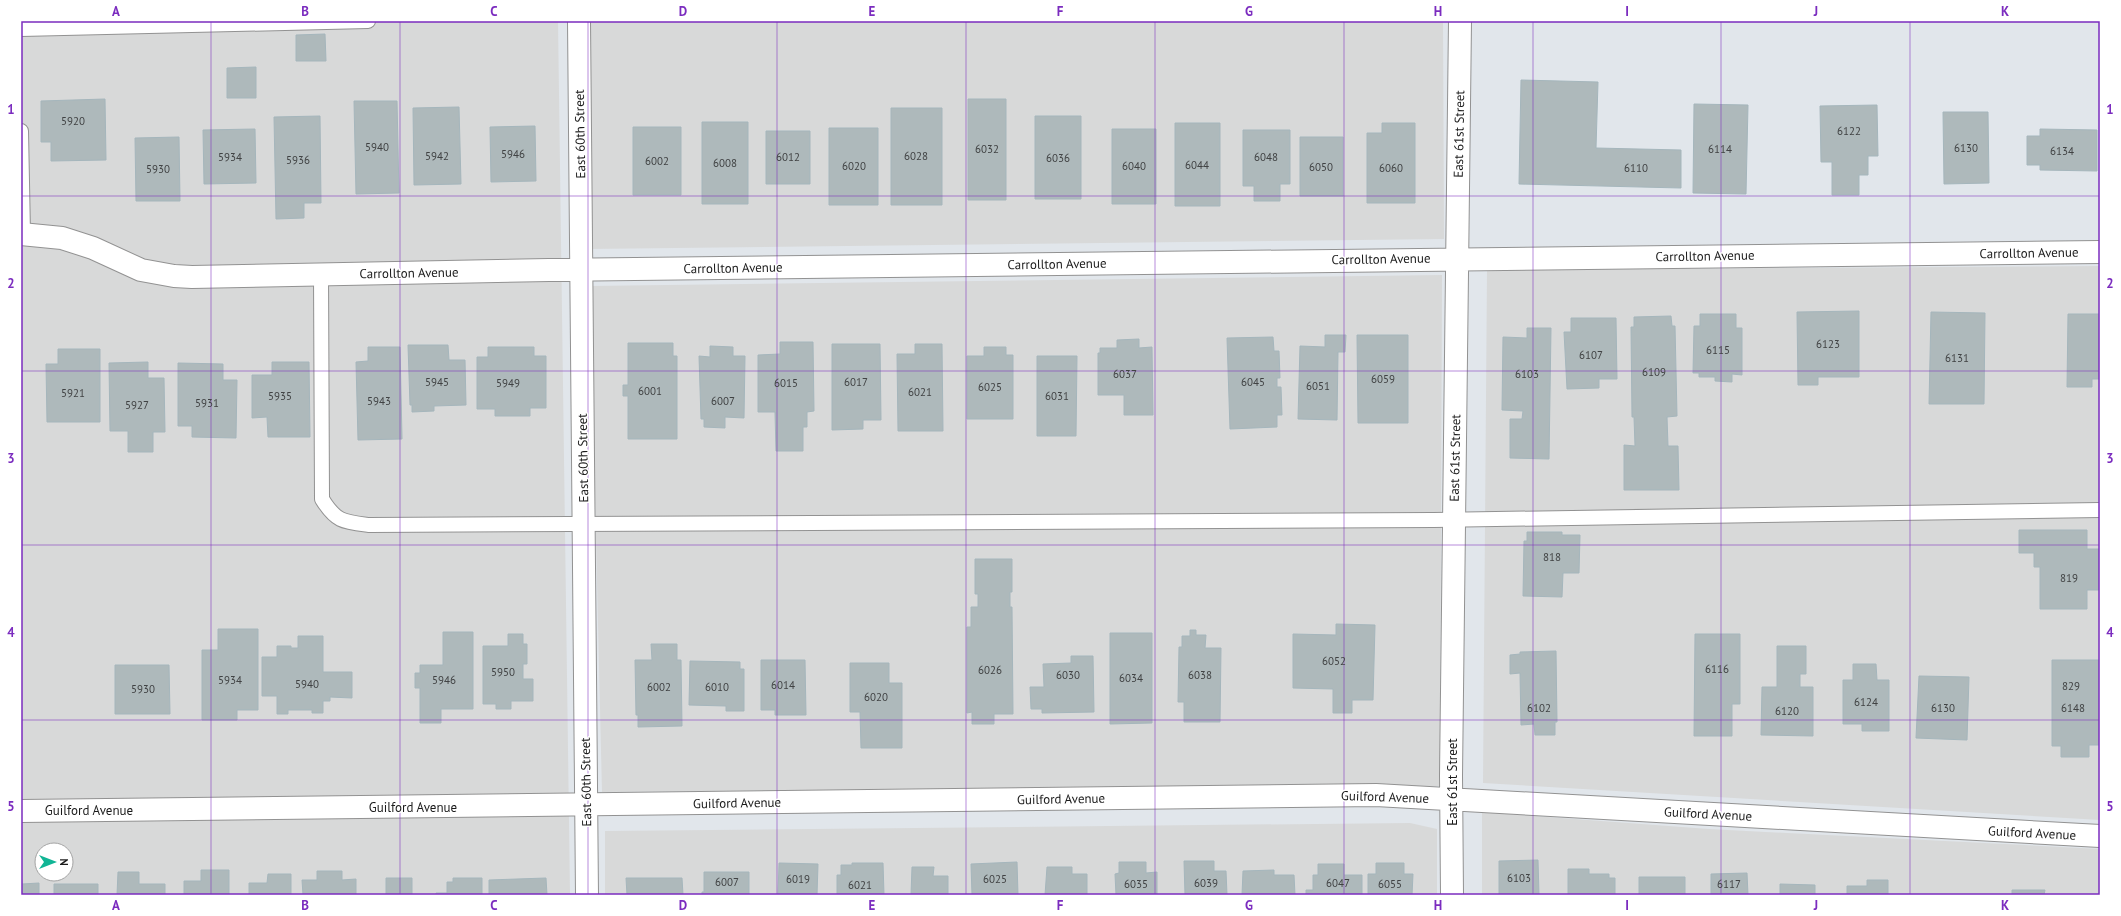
<svg xmlns="http://www.w3.org/2000/svg" width="2121" height="916" font-family="'PT Sans',sans-serif">
  <style>
    .residential { fill: #d8d9d9; fill-rule: evenodd }
    .building { fill: #aeb9bb; stroke: #a5b6bc }
    .lines { fill: none; stroke-linecap: round; stroke-linejoin: round }
    .lane-casing { stroke: #929292; stroke-width: 16 }
    .street-casing { stroke: #929292; stroke-width: 24 }
    .lane { stroke: #fff; stroke-width: 14 }
    .street { stroke: #fff; stroke-width: 22 }
    .grid { fill: none; stroke: #7b2cbf; stroke-width: 1; stroke-opacity: 0.55 }
    .labels { text-anchor: middle; dominant-baseline: central; stroke-width: 3; stroke-linejoin: round; paint-order: stroke }
    .number-label { font-size: 11px; fill: #404243 }
    .street-label { font-size: 13px; fill: #1b1b1b; stroke: #fff }
    .neatline { fill: none; stroke: #7b2cbf; stroke-width: 1.5 }
    .grid-label { font-size: 13px; text-anchor: middle; font-weight: bold; fill: #7b2cbf }
  </style>
  <rect width="100%" height="100%" fill="#e1e6eb"/>
  <path class="residential" d="M 21,21 L 558,21 L 570,895 L 21,895 ZM 42,850 L 66,850 L 66,874 L 42,874 Z
    M 587,21 L 1443,21 L 1444,239 L 587,249 Z
    M 2100,266 L 2100,820 L 1483,783 L 1487,270 Z
    M 1442,275 L 1440,786 L 602,792 L 590,286 Z
    M 1482,812 L 1709,829 L 2100,849 L 2100,895 L 1482,895 Z
    M 1410,823 L 1437,829 L 1437,895 L 605,895 L 605,831 Z"/>
  <path class="building" d="M 325,34 L 326,61 L 296,61 L 296,35 Z
    M 256,67 L 256,98 L 227,98 L 227,68 Z
    M 1521,80 L 1598,82 L 1596,148 L 1681,150 L 1681,188 L 1519,184 Z
    M 105,99 L 106,160 L 51,161 L 51,142 L 41,142 L 41,101 Z
    M 968,99 L 1006,99 L 1006,200 L 968,200 Z
    M 354,101 L 397,101 L 399,193 L 356,194 Z
    M 1694,104 L 1748,105 L 1746,194 L 1693,193 Z
    M 1877,105 L 1878,156 L 1868,156 L 1868,175 L 1859,175 L 1859,195 L 1832,195 L 1832,162 L 1821,162 L 1820,106 Z
    M 459,107 L 461,184 L 414,185 L 413,108 Z
    M 891,108 L 942,108 L 942,205 L 891,205 Z
    M 1943,112 L 1988,112 L 1989,183 L 1944,184 Z
    M 320,116 L 321,203 L 304,203 L 304,218 L 276,219 L 274,117 Z
    M 1035,116 L 1081,116 L 1081,199 L 1035,199 Z
    M 702,122 L 748,122 L 748,204 L 702,204 Z
    M 1175,123 L 1220,123 L 1220,206 L 1175,206 Z
    M 1382,123 L 1415,123 L 1415,203 L 1367,203 L 1367,133 L 1382,133 Z
    M 535,126 L 536,181 L 491,182 L 490,127 Z
    M 633,127 L 681,127 L 681,195 L 633,195 Z
    M 829,128 L 878,128 L 878,205 L 829,205 Z
    M 255,129 L 256,183 L 204,184 L 203,130 Z
    M 1112,129 L 1156,129 L 1156,204 L 1112,204 Z
    M 2040,129 L 2097,130 L 2097,171 L 2040,170 L 2040,165 L 2027,165 L 2027,136 L 2040,136 Z
    M 1243,130 L 1290,130 L 1290,184 L 1280,184 L 1280,201 L 1254,201 L 1254,186 L 1243,186 Z
    M 766,131 L 810,131 L 810,184 L 766,184 Z
    M 179,137 L 180,201 L 136,201 L 135,138 Z
    M 1300,137 L 1343,137 L 1343,196 L 1300,196 Z
    M 1859,311 L 1859,377 L 1818,377 L 1818,385 L 1798,385 L 1797,312 Z
    M 1931,312 L 1985,313 L 1984,404 L 1929,404 Z
    M 1700,314 L 1736,314 L 1736,328 L 1742,328 L 1742,375 L 1732,374 L 1732,382 L 1715,381 L 1715,377 L 1699,377 L 1699,373 L 1693,373 L 1694,326 L 1700,326 Z
    M 2068,314 L 2100,314 L 2100,379 L 2092,379 L 2092,387 L 2067,387 Z
    M 1671,316 L 1672,326 L 1675,326 L 1677,416 L 1667,417 L 1668,446 L 1678,446 L 1679,490 L 1624,490 L 1624,445 L 1635,446 L 1634,417 L 1632,417 L 1631,327 L 1634,327 L 1634,317 Z
    M 1571,318 L 1616,318 L 1617,379 L 1599,379 L 1599,388 L 1567,389 L 1564,332 L 1571,332 Z
    M 1527,328 L 1551,328 L 1549,459 L 1510,458 L 1510,419 L 1522,419 L 1523,411 L 1502,410 L 1503,337 L 1527,338 Z
    M 1325,335 L 1346,335 L 1345,352 L 1338,352 L 1337,420 L 1298,419 L 1300,346 L 1325,347 Z
    M 1357,335 L 1408,335 L 1408,423 L 1358,423 Z
    M 1273,337 L 1274,351 L 1279,351 L 1280,378 L 1277,378 L 1277,387 L 1281,387 L 1282,415 L 1277,415 L 1277,427 L 1230,429 L 1227,338 Z
    M 1139,339 L 1139,348 L 1152,347 L 1153,415 L 1124,415 L 1124,395 L 1098,395 L 1098,353 L 1100,353 L 1100,348 L 1117,348 L 1117,340 Z
    M 780,342 L 813,342 L 814,411 L 807,412 L 807,427 L 803,427 L 803,451 L 776,451 L 775,412 L 758,412 L 758,355 L 780,354 Z
    M 628,343 L 673,343 L 673,356 L 677,356 L 677,439 L 628,439 L 628,396 L 623,396 L 623,385 L 628,385 Z
    M 832,344 L 880,344 L 881,420 L 863,420 L 863,429 L 832,430 Z
    M 915,344 L 942,344 L 943,431 L 898,431 L 897,354 L 915,354 Z
    M 408,345 L 448,345 L 449,360 L 465,360 L 466,405 L 434,406 L 434,411 L 412,412 L 412,405 L 410,405 Z
    M 710,346 L 733,347 L 733,356 L 745,356 L 744,418 L 725,417 L 725,428 L 704,427 L 704,419 L 701,419 L 699,356 L 710,357 Z
    M 368,347 L 400,347 L 402,439 L 358,440 L 356,362 L 368,361 Z
    M 488,347 L 534,347 L 534,356 L 546,356 L 546,408 L 530,408 L 530,416 L 495,416 L 495,409 L 477,409 L 477,357 L 488,357 Z
    M 984,347 L 1006,347 L 1006,355 L 1013,355 L 1013,419 L 967,419 L 967,356 L 984,356 Z
    M 58,349 L 100,349 L 100,422 L 47,422 L 46,364 L 58,364 Z
    M 1037,356 L 1077,356 L 1076,436 L 1037,436 Z
    M 148,362 L 148,378 L 164,378 L 165,432 L 153,432 L 153,452 L 128,452 L 128,431 L 110,431 L 109,363 Z
    M 272,362 L 309,362 L 310,437 L 268,437 L 267,417 L 252,418 L 252,375 L 272,375 Z
    M 178,363 L 223,364 L 223,380 L 237,380 L 236,438 L 192,437 L 192,426 L 178,426 Z
    M 2019,530 L 2087,530 L 2087,549 L 2099,549 L 2099,590 L 2087,590 L 2087,609 L 2040,609 L 2040,567 L 2034,567 L 2034,553 L 2019,553 Z
    M 1527,532 L 1562,532 L 1562,535 L 1580,535 L 1579,573 L 1563,573 L 1562,597 L 1523,596 L 1524,541 L 1527,541 Z
    M 975,559 L 1012,559 L 1012,592 L 1010,592 L 1010,607 L 1012,607 L 1013,714 L 994,714 L 994,724 L 972,724 L 972,712 L 967,713 L 967,627 L 971,627 L 971,607 L 978,607 L 978,594 L 975,594 Z
    M 1336,624 L 1375,625 L 1373,700 L 1352,700 L 1352,713 L 1333,713 L 1333,689 L 1293,688 L 1293,634 L 1336,635 Z
    M 218,629 L 258,629 L 258,710 L 237,710 L 237,720 L 202,720 L 202,650 L 218,650 Z
    M 1190,630 L 1196,630 L 1196,635 L 1206,635 L 1205,648 L 1221,648 L 1220,722 L 1184,722 L 1184,702 L 1178,702 L 1179,647 L 1182,647 L 1182,636 L 1190,636 Z
    M 443,632 L 473,632 L 473,709 L 441,709 L 441,723 L 420,723 L 420,688 L 415,688 L 415,673 L 420,673 L 420,665 L 443,665 Z
    M 1110,633 L 1152,633 L 1152,723 L 1110,724 Z
    M 508,634 L 523,634 L 523,644 L 527,644 L 527,664 L 523,664 L 523,679 L 533,679 L 533,701 L 511,701 L 511,709 L 496,709 L 496,704 L 483,704 L 483,646 L 508,646 Z
    M 1695,634 L 1740,634 L 1740,704 L 1732,704 L 1732,736 L 1694,736 Z
    M 298,636 L 323,636 L 323,672 L 352,672 L 352,698 L 330,697 L 330,701 L 323,701 L 323,713 L 312,713 L 312,710 L 288,710 L 288,714 L 277,714 L 277,696 L 262,696 L 262,657 L 277,657 L 277,646 L 291,646 L 291,648 L 298,648 Z
    M 651,644 L 677,644 L 677,660 L 681,660 L 682,726 L 638,727 L 638,715 L 636,715 L 635,660 L 652,660 Z
    M 1777,646 L 1806,646 L 1806,674 L 1800,674 L 1800,687 L 1813,687 L 1813,736 L 1761,735 L 1762,687 L 1777,687 Z
    M 1556,651 L 1557,722 L 1555,722 L 1555,735 L 1535,735 L 1534,724 L 1521,725 L 1520,673 L 1510,674 L 1510,655 L 1520,654 L 1520,652 Z
    M 1071,656 L 1093,656 L 1094,712 L 1042,713 L 1042,709 L 1031,709 L 1030,687 L 1044,687 L 1043,664 L 1071,663 Z
    M 761,660 L 805,660 L 806,715 L 775,715 L 775,710 L 761,710 Z
    M 2052,660 L 2099,660 L 2100,745 L 2089,745 L 2089,757 L 2061,757 L 2061,746 L 2052,746 Z
    M 690,661 L 740,662 L 740,669 L 744,669 L 744,711 L 726,711 L 726,706 L 689,705 Z
    M 850,663 L 889,663 L 889,683 L 902,683 L 902,748 L 861,748 L 860,712 L 850,712 Z
    M 1853,664 L 1876,664 L 1877,680 L 1889,680 L 1889,731 L 1862,731 L 1862,724 L 1843,724 L 1843,680 L 1853,680 Z
    M 115,665 L 169,665 L 170,714 L 115,714 Z
    M 1919,676 L 1969,677 L 1967,740 L 1916,738 Z
    M 1538,860 L 1539,895 L 1499,895 L 1499,861 Z
    M 1184,861 L 1214,861 L 1214,871 L 1226,871 L 1227,895 L 1185,895 Z
    M 1017,862 L 1018,895 L 972,895 L 971,864 Z
    M 1119,862 L 1146,862 L 1146,873 L 1157,872 L 1157,895 L 1116,895 L 1115,874 L 1119,873 Z
    M 779,863 L 818,864 L 817,895 L 778,895 Z
    M 852,863 L 883,863 L 884,895 L 837,895 L 837,875 L 841,875 L 841,865 L 852,865 Z
    M 1376,863 L 1404,863 L 1404,874 L 1413,874 L 1412,895 L 1368,895 L 1368,874 L 1376,874 Z
    M 1318,864 L 1344,864 L 1344,875 L 1362,875 L 1362,895 L 1306,895 L 1306,890 L 1313,890 L 1313,875 L 1318,875 Z
    M 912,867 L 934,867 L 933,876 L 948,876 L 948,895 L 911,895 Z
    M 1047,867 L 1072,867 L 1072,874 L 1087,874 L 1087,895 L 1045,895 Z
    M 1568,869 L 1589,869 L 1589,874 L 1609,874 L 1609,878 L 1615,878 L 1615,895 L 1568,895 Z
    M 201,870 L 229,870 L 229,895 L 184,895 L 184,881 L 201,881 Z
    M 1274,870 L 1274,875 L 1294,875 L 1295,895 L 1242,895 L 1243,871 Z
    M 317,871 L 342,871 L 342,880 L 356,879 L 356,895 L 303,895 L 302,880 L 317,880 Z
    M 118,872 L 139,872 L 139,884 L 165,884 L 165,895 L 117,895 Z
    M 704,872 L 749,872 L 749,895 L 702,895 L 702,892 L 704,892 Z
    M 21,873 L 22,884 L 39,883 L 39,895 L 21,895 Z
    M 1747,873 L 1748,895 L 1711,895 L 1711,874 Z
    M 268,874 L 291,874 L 291,895 L 249,895 L 249,883 L 267,883 Z
    M 1639,877 L 1685,877 L 1685,895 L 1639,895 Z
    M 386,878 L 412,878 L 412,895 L 386,895 Z
    M 453,878 L 482,878 L 482,895 L 436,895 L 436,893 L 447,893 L 447,882 L 453,882 Z
    M 546,878 L 547,895 L 489,895 L 489,880 Z
    M 626,878 L 682,878 L 683,895 L 627,895 Z
    M 1867,880 L 1888,880 L 1888,895 L 1847,895 L 1847,886 L 1867,886 Z
    M 54,884 L 98,884 L 98,895 L 54,895 Z
    M 1780,884 L 1815,885 L 1815,895 L 1780,895 Z
    M 2012,890 L 2045,890 L 2044,895 L 2012,895 Z"/>
  <g class="lines">
    <defs>
      <path id="lane" d="M 21,29 L 368,21
        M 21,131 L 23,234
        M 321,274 L 322,499 C 336,522 344,522 369,525 L 1434,520 L 2100,510"/>
      <path id="street" d="M 579,21 L 587,895
        M 21,234 L 62,238 L 93,248 L 141,270 L 174,276 L 192,277 L 549,270 L 2100,252
        M 21,811 L 1376,795 L 2100,836
        M 1452,895 L 1451,776 L 1460,21"/>
    </defs>
    <use href="#lane" class="lane-casing"/>
    <use href="#street" class="street-casing"/>
    <use href="#lane" class="lane"/>
    <use href="#street" class="street"/>
  </g>
  <path class="grid" d="M 211,21 L 211,895M 400,21 L 400,895M 588,21 L 588,895M 777,21 L 777,895M 966,21 L 966,895M 1155,21 L 1155,895M 1344,21 L 1344,895M 1533,21 L 1533,895M 1721,21 L 1721,895M 1910,21 L 1910,895M 21,196 L 2100,196M 21,371 L 2100,371M 21,545 L 2100,545M 21,720 L 2100,720"/>
  <g class="labels">
    <g class="number-label">
      <text x="73" y="121">5920</text>
      <text x="1849" y="131">6122</text>
      <text x="377" y="147">5940</text>
      <text x="1966" y="148">6130</text>
      <text x="987" y="149">6032</text>
      <text x="1720" y="149">6114</text>
      <text x="2062" y="151">6134</text>
      <text x="513" y="154">5946</text>
      <text x="437" y="156">5942</text>
      <text x="916" y="156">6028</text>
      <text x="230" y="157">5934</text>
      <text x="788" y="157">6012</text>
      <text x="1266" y="157">6048</text>
      <text x="1058" y="158">6036</text>
      <text x="298" y="160">5936</text>
      <text x="657" y="161">6002</text>
      <text x="725" y="163">6008</text>
      <text x="1197" y="165">6044</text>
      <text x="854" y="166">6020</text>
      <text x="1134" y="166">6040</text>
      <text x="1321" y="167">6050</text>
      <text x="1391" y="168">6060</text>
      <text x="1636" y="168">6110</text>
      <text x="158" y="169">5930</text>
      <text x="1828" y="344">6123</text>
      <text x="1718" y="350">6115</text>
      <text x="1591" y="355">6107</text>
      <text x="1957" y="358">6131</text>
      <text x="1654" y="372">6109</text>
      <text x="1125" y="374">6037</text>
      <text x="1527" y="374">6103</text>
      <text x="1383" y="379">6059</text>
      <text x="437" y="382">5945</text>
      <text x="856" y="382">6017</text>
      <text x="1253" y="382">6045</text>
      <text x="508" y="383">5949</text>
      <text x="786" y="383">6015</text>
      <text x="1318" y="386">6051</text>
      <text x="990" y="387">6025</text>
      <text x="650" y="391">6001</text>
      <text x="920" y="392">6021</text>
      <text x="73" y="393">5921</text>
      <text x="280" y="396">5935</text>
      <text x="1057" y="396">6031</text>
      <text x="379" y="401">5943</text>
      <text x="723" y="401">6007</text>
      <text x="207" y="403">5931</text>
      <text x="137" y="405">5927</text>
      <text x="1552" y="557">818</text>
      <text x="2069" y="578">819</text>
      <text x="1334" y="661">6052</text>
      <text x="1717" y="669">6116</text>
      <text x="990" y="670">6026</text>
      <text x="503" y="672">5950</text>
      <text x="1068" y="675">6030</text>
      <text x="1200" y="675">6038</text>
      <text x="1131" y="678">6034</text>
      <text x="230" y="680">5934</text>
      <text x="444" y="680">5946</text>
      <text x="307" y="684">5940</text>
      <text x="783" y="685">6014</text>
      <text x="2071" y="686">829</text>
      <text x="659" y="687">6002</text>
      <text x="717" y="687">6010</text>
      <text x="143" y="689">5930</text>
      <text x="876" y="697">6020</text>
      <text x="1866" y="702">6124</text>
      <text x="1539" y="708">6102</text>
      <text x="1943" y="708">6130</text>
      <text x="2073" y="708">6148</text>
      <text x="1787" y="711">6120</text>
      <text x="1519" y="878">6103</text>
      <text x="798" y="879">6019</text>
      <text x="995" y="879">6025</text>
      <text x="727" y="882">6007</text>
      <text x="1206" y="883">6039</text>
      <text x="1338" y="883">6047</text>
      <text x="1136" y="884">6035</text>
      <text x="1390" y="884">6055</text>
      <text x="1729" y="884">6117</text>
      <text x="860" y="885">6021</text>
    </g>
    <g class="street-label">
      <text transform="translate(580 134) rotate(-91)">East 60th Street</text>
      <text transform="translate(1459 134) rotate(-89)">East 61st Street</text>
      <text transform="translate(2029 253) rotate(-1)">Carrollton Avenue</text>
      <text transform="translate(1705 256) rotate(-1)">Carrollton Avenue</text>
      <text transform="translate(1381 259) rotate(-1)">Carrollton Avenue</text>
      <text transform="translate(1057 264) rotate(-1)">Carrollton Avenue</text>
      <text transform="translate(733 268) rotate(-1)">Carrollton Avenue</text>
      <text transform="translate(409 273) rotate(-1)">Carrollton Avenue</text>
      <text transform="translate(583 458) rotate(-91)">East 60th Street</text>
      <text transform="translate(1455 458) rotate(-89)">East 61st Street</text>
      <text transform="translate(586 782) rotate(-91)">East 60th Street</text>
      <text transform="translate(1452 782) rotate(-90)">East 61st Street</text>
      <text transform="translate(1385 797) rotate(2)">Guilford Avenue</text>
      <text transform="translate(1061 799) rotate(-1)">Guilford Avenue</text>
      <text transform="translate(737 803) rotate(-1)">Guilford Avenue</text>
      <text x="413" y="807">Guilford Avenue</text>
      <text x="89" y="810">Guilford Avenue</text>
      <text transform="translate(1708 814) rotate(3)">Guilford Avenue</text>
      <text transform="translate(2032 833) rotate(3)">Guilford Avenue</text>
    </g>
  </g>
  <rect width="2121" height="916" fill="none" stroke="#ffffff" stroke-width="44"/>
  <g transform="translate(54 862) rotate(90)"><circle r="19" fill="#ffffff" stroke="#a4a4a4"/>
  <path d="M0-3L7 15L0 10L-7 15Z" fill="#11b595"/>
  <text y="-6" font-size="11" font-weight="bold" text-anchor="middle" fill="#1b1b1b">N</text>
  </g>
  <rect x="22" y="22" width="2077" height="872" class="neatline"/>
  <g class="grid-label">
    <text x="116" y="16">A</text>
    <text x="305" y="16">B</text>
    <text x="494" y="16">C</text>
    <text x="683" y="16">D</text>
    <text x="872" y="16">E</text>
    <text x="1060" y="16">F</text>
    <text x="1249" y="16">G</text>
    <text x="1438" y="16">H</text>
    <text x="1627" y="16">I</text>
    <text x="1816" y="16">J</text>
    <text x="2005" y="16">K</text>
    <text x="11" y="114">1</text>
    <text x="2110" y="114">1</text>
    <text x="11" y="288">2</text>
    <text x="2110" y="288">2</text>
    <text x="11" y="463">3</text>
    <text x="2110" y="463">3</text>
    <text x="11" y="637">4</text>
    <text x="2110" y="637">4</text>
    <text x="11" y="811">5</text>
    <text x="2110" y="811">5</text>
    <text x="116" y="910">A</text>
    <text x="305" y="910">B</text>
    <text x="494" y="910">C</text>
    <text x="683" y="910">D</text>
    <text x="872" y="910">E</text>
    <text x="1060" y="910">F</text>
    <text x="1249" y="910">G</text>
    <text x="1438" y="910">H</text>
    <text x="1627" y="910">I</text>
    <text x="1816" y="910">J</text>
    <text x="2005" y="910">K</text>
  </g>
</svg>
